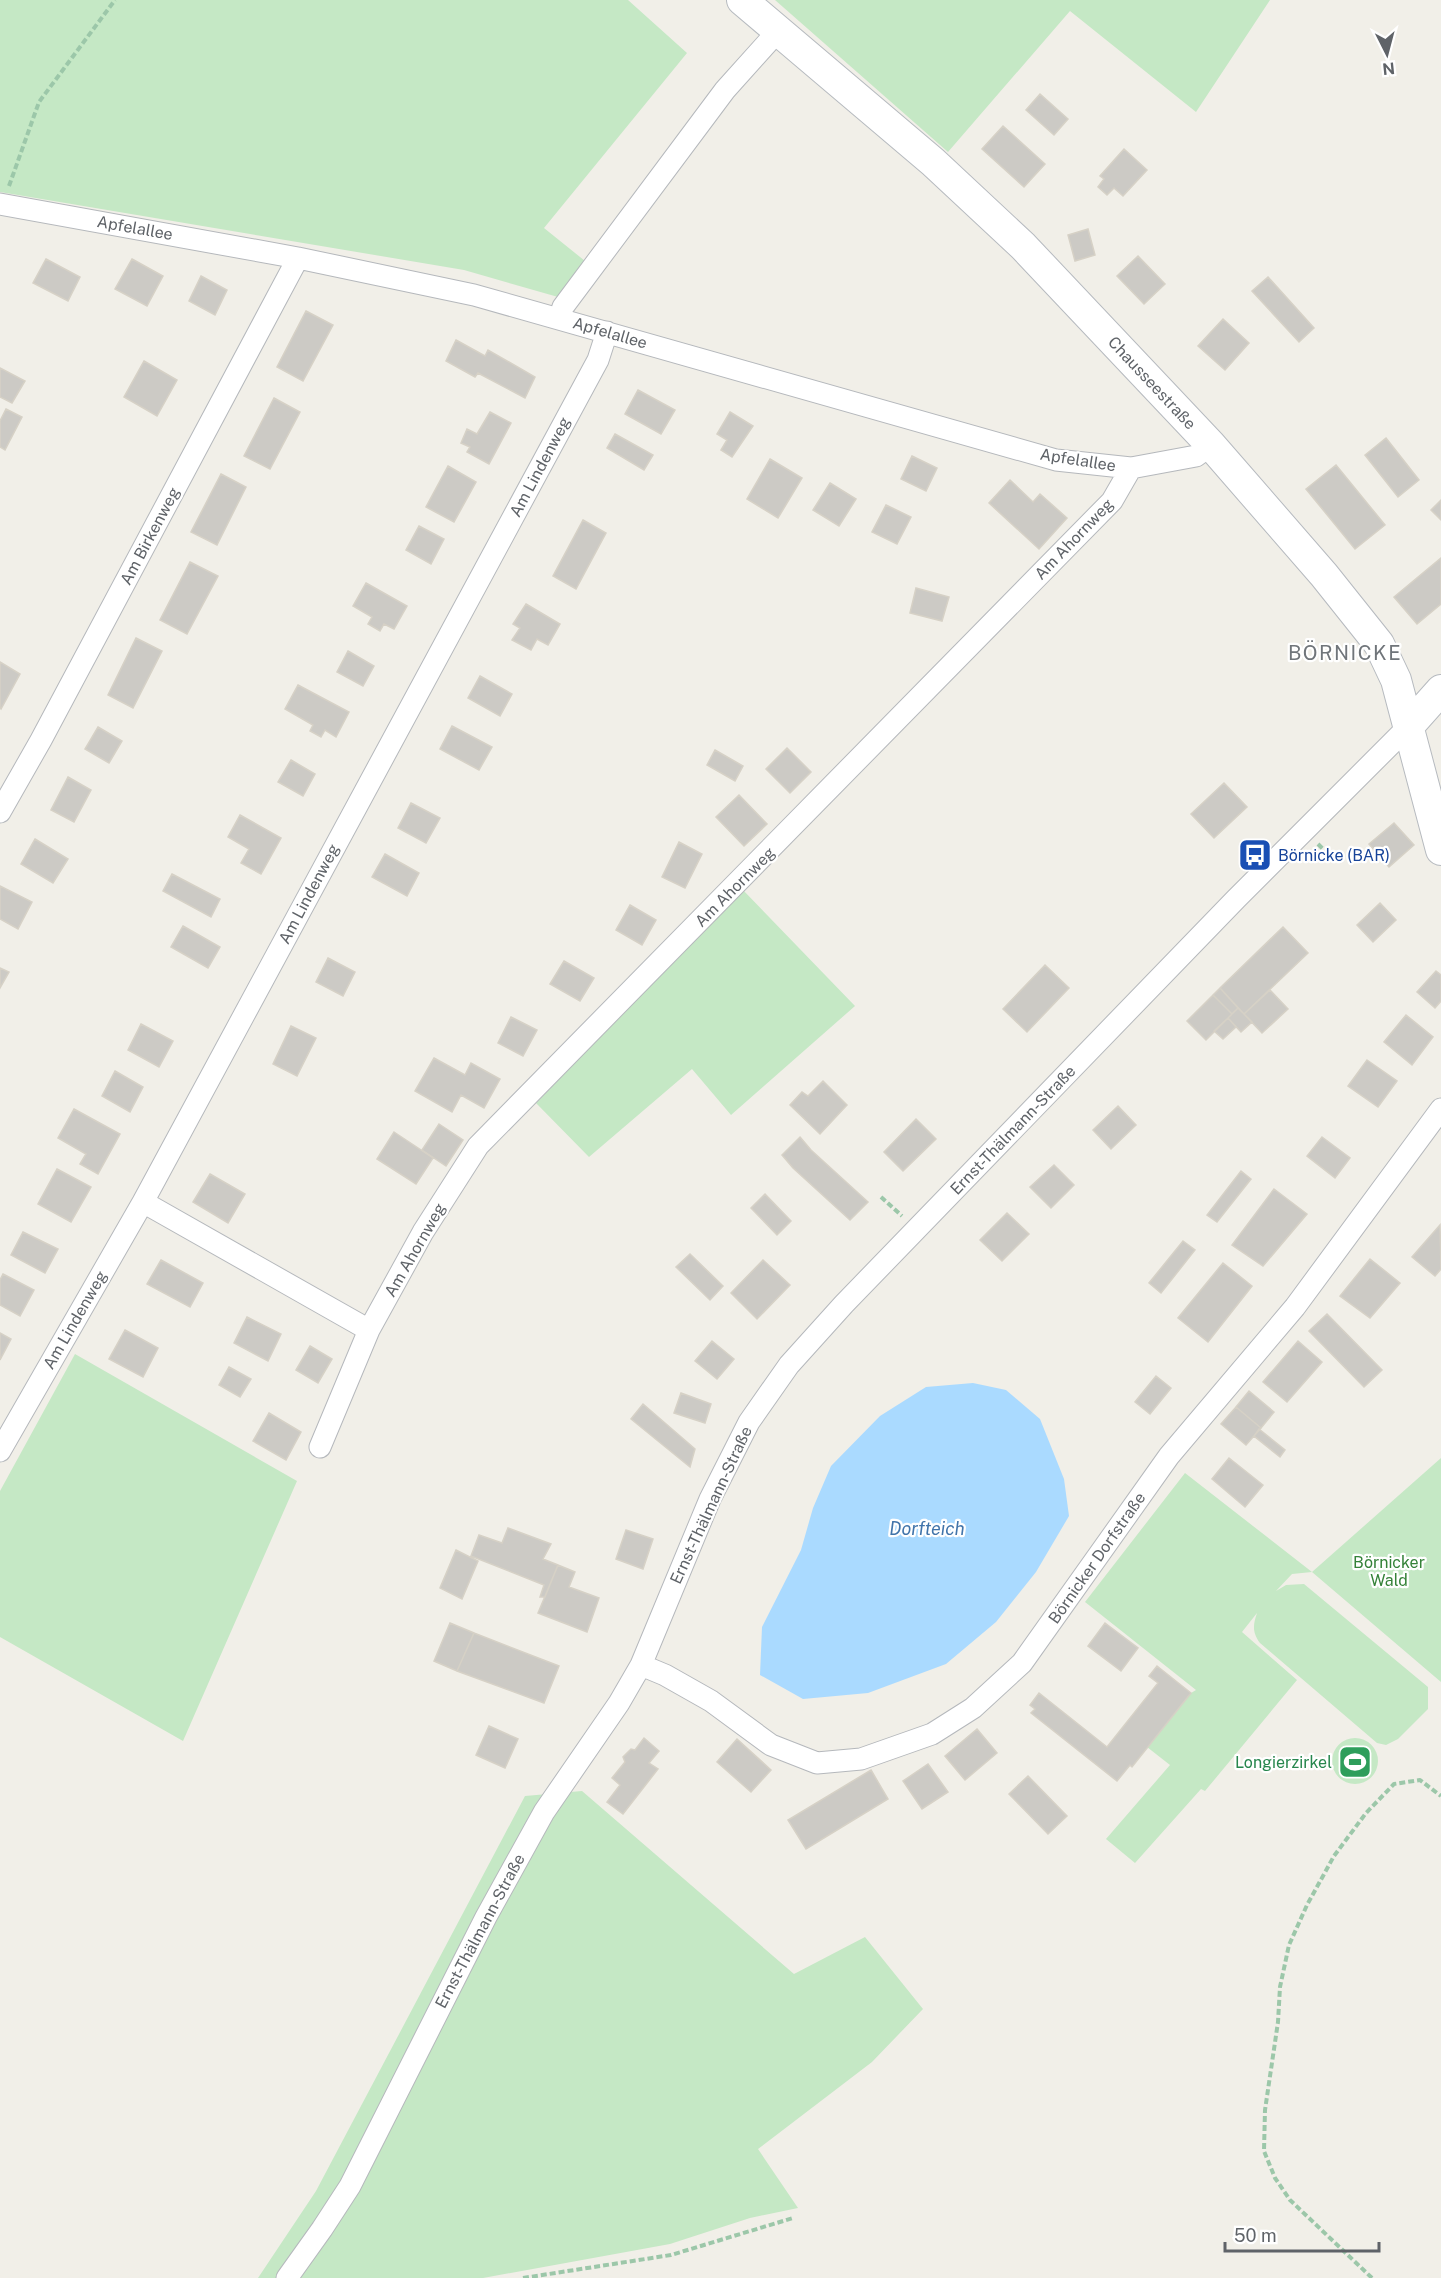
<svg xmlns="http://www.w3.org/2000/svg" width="1441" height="2278" font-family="'Public Sans',sans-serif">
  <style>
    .green { fill: #c5e8c5 }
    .water { fill: #aadaff }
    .building { fill: #cccac5; stroke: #d6d1c6; stroke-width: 1.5 }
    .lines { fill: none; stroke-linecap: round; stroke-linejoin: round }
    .street-casing { stroke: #b5b8bc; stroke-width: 23 }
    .secondary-casing { stroke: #b6babf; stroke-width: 32 }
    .path { stroke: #9cc7a9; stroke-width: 4; stroke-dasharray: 6 3; stroke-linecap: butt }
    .street { stroke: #fff; stroke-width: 21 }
    .secondary { stroke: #fff; stroke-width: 30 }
    .labels { text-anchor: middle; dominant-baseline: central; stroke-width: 4.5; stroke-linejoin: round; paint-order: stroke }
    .street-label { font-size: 16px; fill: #5f6368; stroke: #fff }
    .transit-label { font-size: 16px; fill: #164399; stroke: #fff; text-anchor: start }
    .park-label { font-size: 16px; fill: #348238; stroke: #fff }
    .leisure-label { font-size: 16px; fill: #27864d; stroke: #fff; text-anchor: end }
    .water-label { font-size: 18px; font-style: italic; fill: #4174aa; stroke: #fff }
    .quarter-label { font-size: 20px; letter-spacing: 1.5px; fill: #70757a; stroke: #fff }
  </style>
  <rect width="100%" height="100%" fill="#f1efe8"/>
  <path class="green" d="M 0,0 L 628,0 L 687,53 L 544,228 L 585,261 L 558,297 L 464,270 L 0,192 Z
    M 775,0 L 1270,0 L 1196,112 L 1070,11 L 948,152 Z
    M 742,889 L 855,1006 L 731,1115 L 692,1069 L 589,1157 L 536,1103 Z
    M 75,1354 L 297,1481 L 183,1741 L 0,1637 L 0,1491 Z
    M 1441,1458 L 1441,1682 L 1312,1572 L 1292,1574 L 1276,1591 L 1286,1585 L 1304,1584 L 1428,1687 L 1428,1709 L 1398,1739 L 1386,1745 L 1377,1743 L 1260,1643 C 1252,1632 1253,1625 1257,1613 L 1242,1632 L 1297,1680 L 1205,1791 L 1201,1789 L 1135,1863 L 1106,1839 L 1170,1765 L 1147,1747 L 1191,1693 L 1196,1690 L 1085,1602 L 1185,1473 L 1312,1572 Z
    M1332 1761a23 23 0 1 1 46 0a23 23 0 1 1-46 0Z
    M 582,1791 L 794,1974 L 865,1937 L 923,2009 L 872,2062 L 758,2149 L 798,2208 L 750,2218 L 670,2244 L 483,2278 L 258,2278 L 316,2191 L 525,1796 Z"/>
  <path class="water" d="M 973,1383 L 1006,1390 L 1040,1419 L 1064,1479 L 1069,1516 L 1036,1572 L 996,1622 L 946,1664 L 868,1693 L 803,1699 L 760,1675 L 762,1627 L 801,1550 L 813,1508 L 831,1466 L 880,1416 L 926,1387 Z"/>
  <path class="building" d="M 1040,94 L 1068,119 L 1054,135 L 1026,110 Z
    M 1003,126 L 1045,164 L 1024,187 L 982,149 Z
    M 1124,149 L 1147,170 L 1123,196 L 1114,188 L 1107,195 L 1098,187 L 1104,179 L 1100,176 Z
    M 1088,229 L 1095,255 L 1075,261 L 1068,235 Z
    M 1138,256 L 1165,284 L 1144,304 L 1117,276 Z
    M 46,259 L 80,277 L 68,301 L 33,283 Z
    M 132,259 L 163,276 L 147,306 L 115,289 Z
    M 201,276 L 227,290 L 215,315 L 189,301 Z
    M 1268,277 L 1314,328 L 1299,342 L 1252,291 Z
    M 306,311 L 333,325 L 303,381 L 277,367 Z
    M 1223,319 L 1249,343 L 1225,370 L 1198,346 Z
    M 456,340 L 485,356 L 488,350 L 535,377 L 525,398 L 478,373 L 475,377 L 446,361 Z
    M 144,361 L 177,380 L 157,416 L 124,397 Z
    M 0,368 L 25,381 L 12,403 L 0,397 Z
    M 638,390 L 675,410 L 661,434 L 625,414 Z
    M 274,398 L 300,412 L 270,469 L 244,456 Z
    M 6,409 L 22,417 L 5,450 L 0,447 L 0,421 Z
    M 490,412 L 511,423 L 489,464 L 467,452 L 470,447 L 461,443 L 467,429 L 477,434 Z
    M 730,412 L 753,426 L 732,457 L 721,450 L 727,440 L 717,434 Z
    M 615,434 L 653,455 L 644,470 L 607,448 Z
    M 1386,438 L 1419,480 L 1398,497 L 1365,455 Z
    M 912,456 L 937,468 L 926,491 L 901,479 Z
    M 770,459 L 802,478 L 778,518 L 747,499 Z
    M 1336,465 L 1385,525 L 1355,549 L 1306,489 Z
    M 448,466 L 476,482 L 454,522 L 426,507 Z
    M 221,474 L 246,487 L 217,545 L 191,532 Z
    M 1010,480 L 1033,502 L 1040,494 L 1067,518 L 1039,549 L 989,503 Z
    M 830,483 L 856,499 L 839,526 L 813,510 Z
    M 1441,500 L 1441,520 L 1431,510 Z
    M 886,505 L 911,517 L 897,544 L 872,532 Z
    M 583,520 L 606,533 L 576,589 L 553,576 Z
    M 419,526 L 444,539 L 431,564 L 406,550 Z
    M 1441,558 L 1441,604 L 1417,624 L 1394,597 Z
    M 190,562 L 218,576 L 187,634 L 160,620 Z
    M 366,583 L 407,606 L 394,629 L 384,624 L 380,631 L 368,624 L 372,617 L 353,606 Z
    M 916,588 L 949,597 L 942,621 L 910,613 Z
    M 526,604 L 560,624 L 548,645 L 537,639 L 531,650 L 512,640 L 520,628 L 513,624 Z
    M 136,638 L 162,651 L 133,708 L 108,695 Z
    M 348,651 L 374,666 L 363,686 L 337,672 Z
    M 0,662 L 20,674 L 1,709 L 0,708 Z
    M 480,676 L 512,694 L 500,716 L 468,698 Z
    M 298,685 L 349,712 L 336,737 L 325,730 L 321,737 L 310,731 L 313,725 L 285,709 Z
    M 452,726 L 492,747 L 479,770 L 440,749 Z
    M 98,727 L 122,741 L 109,763 L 85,749 Z
    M 787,748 L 811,772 L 790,793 L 766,769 Z
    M 715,750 L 743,766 L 735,781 L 707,765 Z
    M 291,760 L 315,774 L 303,796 L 278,782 Z
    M 68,777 L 91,790 L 74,822 L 51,810 Z
    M 1224,783 L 1247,807 L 1214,838 L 1191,814 Z
    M 739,795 L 767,824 L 744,846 L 716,817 Z
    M 411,803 L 440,818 L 426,843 L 398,828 Z
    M 240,815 L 281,838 L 261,874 L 241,863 L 249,849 L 228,837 Z
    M 1394,823 L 1414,845 L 1389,867 L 1369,844 Z
    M 35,839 L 68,859 L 53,883 L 21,864 Z
    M 679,842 L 702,854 L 685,888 L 662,877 Z
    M 385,854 L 419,873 L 407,896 L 372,877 Z
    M 172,874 L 220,899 L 211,917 L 163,891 Z
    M 0,886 L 32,902 L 18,929 L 0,919 Z
    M 1380,903 L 1396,920 L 1373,942 L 1357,925 Z
    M 630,905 L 656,920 L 642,945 L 616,930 Z
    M 183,926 L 220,947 L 208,968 L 171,947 Z
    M 1283,927 L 1308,953 L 1244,1014 L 1220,988 Z
    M 328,958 L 355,972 L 343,996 L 316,982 Z
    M 564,961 L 594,978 L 580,1001 L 550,984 Z
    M 1045,965 L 1069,988 L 1027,1032 L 1003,1009 Z
    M 0,968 L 9,972 L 0,988 Z
    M 1436,971 L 1441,975 L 1441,1001 L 1435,1008 L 1417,992 Z
    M 1220,988 L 1238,1008 L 1232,1014 L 1213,995 Z
    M 1270,990 L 1288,1009 L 1262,1033 L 1244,1014 Z
    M 1213,995 L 1232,1014 L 1206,1040 L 1187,1021 Z
    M 1238,1008 L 1252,1022 L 1241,1032 L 1228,1018 Z
    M 1406,1015 L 1433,1037 L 1412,1065 L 1384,1042 Z
    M 511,1017 L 537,1030 L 523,1056 L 498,1043 Z
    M 1228,1018 L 1236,1027 L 1223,1039 L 1214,1031 Z
    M 141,1024 L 173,1041 L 159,1067 L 128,1050 Z
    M 291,1026 L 316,1038 L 297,1076 L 273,1064 Z
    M 434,1058 L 465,1075 L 471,1063 L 500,1079 L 484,1108 L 461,1095 L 452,1112 L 415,1091 Z
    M 1367,1060 L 1397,1081 L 1378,1107 L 1348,1086 Z
    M 115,1071 L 143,1087 L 130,1112 L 102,1096 Z
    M 823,1081 L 847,1105 L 820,1134 L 790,1105 L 802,1092 L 808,1096 Z
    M 1118,1106 L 1136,1125 L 1111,1149 L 1093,1130 Z
    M 74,1109 L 120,1134 L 98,1174 L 80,1164 L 86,1154 L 58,1138 Z
    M 916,1119 L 936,1139 L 903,1171 L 884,1152 Z
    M 439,1124 L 463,1140 L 446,1166 L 422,1150 Z
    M 394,1132 L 433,1158 L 416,1184 L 377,1159 Z
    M 800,1137 L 811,1150 L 868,1202 L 850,1220 L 793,1168 L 782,1155 Z
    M 1322,1137 L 1350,1158 L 1335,1178 L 1307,1156 Z
    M 1054,1165 L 1074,1185 L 1051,1208 L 1030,1187 Z
    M 57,1169 L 91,1187 L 71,1222 L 38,1204 Z
    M 1241,1171 L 1251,1179 L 1217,1222 L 1207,1215 Z
    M 210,1174 L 245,1194 L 228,1223 L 193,1202 Z
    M 1274,1189 L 1307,1214 L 1263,1266 L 1232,1245 Z
    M 765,1194 L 791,1221 L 777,1235 L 751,1208 Z
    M 1007,1213 L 1029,1234 L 1002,1261 L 980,1240 Z
    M 1440,1225 L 1441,1269 L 1435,1276 L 1412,1257 Z
    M 23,1232 L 58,1249 L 45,1273 L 11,1255 Z
    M 1183,1241 L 1195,1250 L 1161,1293 L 1149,1283 Z
    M 690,1254 L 723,1286 L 710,1300 L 676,1267 Z
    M 1370,1259 L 1400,1283 L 1370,1318 L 1340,1296 Z
    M 161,1260 L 203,1283 L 190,1307 L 147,1284 Z
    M 763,1260 L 790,1285 L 757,1319 L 731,1293 Z
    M 1223,1263 L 1252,1286 L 1208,1342 L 1178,1318 Z
    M 3,1274 L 34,1290 L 20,1316 L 0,1305 L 0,1280 Z
    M 1327,1314 L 1382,1370 L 1364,1387 L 1309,1331 Z
    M 247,1317 L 281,1334 L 268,1361 L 234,1343 Z
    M 125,1330 L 158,1348 L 143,1377 L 109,1359 Z
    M 0,1333 L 11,1339 L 0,1360 Z
    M 712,1341 L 734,1359 L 717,1379 L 695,1361 Z
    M 1298,1341 L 1322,1362 L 1287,1402 L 1263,1382 Z
    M 310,1346 L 332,1359 L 318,1383 L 296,1370 Z
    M 229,1367 L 251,1379 L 240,1397 L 219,1385 Z
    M 1156,1376 L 1171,1388 L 1150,1414 L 1135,1402 Z
    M 1249,1391 L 1274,1412 L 1261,1428 L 1236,1407 Z
    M 681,1393 L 711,1404 L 705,1423 L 674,1413 Z
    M 643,1404 L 695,1449 L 690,1467 L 631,1419 Z
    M 1236,1407 L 1261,1428 L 1246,1445 L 1221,1424 Z
    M 269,1413 L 301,1432 L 286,1460 L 253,1441 Z
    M 1259,1429 L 1285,1450 L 1280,1457 L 1254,1436 Z
    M 1229,1458 L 1263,1485 L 1245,1507 L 1212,1479 Z
    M 508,1528 L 551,1544 L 543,1559 L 558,1565 L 545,1597 L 540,1597 L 544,1585 L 471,1556 L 479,1535 L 502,1543 Z
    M 626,1530 L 653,1539 L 643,1569 L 616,1559 Z
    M 456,1550 L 478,1561 L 462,1599 L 440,1588 Z
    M 558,1565 L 575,1572 L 569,1587 L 599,1598 L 587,1632 L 538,1613 Z
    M 450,1623 L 474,1633 L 457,1671 L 434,1661 Z
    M 1105,1623 L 1138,1648 L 1121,1671 L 1088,1646 Z
    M 474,1633 L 559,1666 L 544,1703 L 457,1671 Z
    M 1157,1666 L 1191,1693 L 1132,1767 L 1130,1765 L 1117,1781 L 1031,1713 L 1035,1709 L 1030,1705 L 1039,1693 L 1107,1747 L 1158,1683 L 1149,1676 Z
    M 489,1726 L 518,1739 L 505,1768 L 476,1755 Z
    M 977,1729 L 997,1753 L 965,1780 L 945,1756 Z
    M 644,1738 L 659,1751 L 649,1763 L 658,1769 L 623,1814 L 607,1802 L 620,1785 L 612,1778 L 625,1762 L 623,1757 L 631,1749 L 635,1750 Z
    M 737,1739 L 771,1770 L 751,1792 L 717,1762 Z
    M 928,1764 L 948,1792 L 922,1809 L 903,1781 Z
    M 871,1770 L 888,1799 L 806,1849 L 788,1820 Z
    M 1028,1776 L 1067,1816 L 1048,1834 L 1009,1794 Z"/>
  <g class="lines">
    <defs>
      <path id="street" d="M 0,204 L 298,258 L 474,295 L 1056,460 L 1131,468 L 1196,456 L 1211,445
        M 559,318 L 563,307 L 725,90 L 778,31
        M 0,812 L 41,740 L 298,258
        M 143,1202 L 369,1330
        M 320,1447 L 369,1330 L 423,1232 L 478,1146 L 1112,501 L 1131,468
        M 0,1451 L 143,1202 L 598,360 L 607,332
        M 641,1665 L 665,1675 L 711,1701 L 771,1745 L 817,1763 L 861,1759 L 932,1734 L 973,1708 L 1022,1663 L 1169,1456 L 1295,1307 L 1441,1109
        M 287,2278 L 322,2229 L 350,2186 L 486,1917 L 544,1812 L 619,1703 L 641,1665 L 710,1499 L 749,1422 L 789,1365 L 844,1304 L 1236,899 L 1408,727"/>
      <path id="secondary" d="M 742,0 L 933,162 L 1023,246 L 1211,445 L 1324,575 L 1379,644 L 1396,680 L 1441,850
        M 1408,727 L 1441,690"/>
    </defs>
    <use href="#street" class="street-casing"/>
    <use href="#secondary" class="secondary-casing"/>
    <path class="path" d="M 9,186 L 39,102 L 115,0
      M 1318,844 L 1329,855
      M 881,1197 L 902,1216
      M 523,2278 L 671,2255 L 793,2218
      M 1372,2278 L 1290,2200 L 1275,2178 L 1264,2151 L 1265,2110 L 1278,2022 L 1280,1987 L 1289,1945 L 1307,1905 L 1334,1856 L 1366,1813 L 1394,1784 L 1420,1780 L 1441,1796"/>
    <use href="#street" class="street"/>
    <use href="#secondary" class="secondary"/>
  </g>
  <defs>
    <symbol id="bus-square" viewBox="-11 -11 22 22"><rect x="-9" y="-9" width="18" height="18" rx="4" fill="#1a4fb4" stroke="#fff"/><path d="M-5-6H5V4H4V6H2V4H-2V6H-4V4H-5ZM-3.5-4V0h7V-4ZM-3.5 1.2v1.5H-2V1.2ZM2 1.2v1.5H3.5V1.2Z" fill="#fff"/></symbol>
    <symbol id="stadium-square" viewBox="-11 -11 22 22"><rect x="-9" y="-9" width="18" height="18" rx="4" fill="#2e9e5b" stroke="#fff"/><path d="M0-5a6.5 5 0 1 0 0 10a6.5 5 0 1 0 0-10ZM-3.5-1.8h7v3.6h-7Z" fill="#fff"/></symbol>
  </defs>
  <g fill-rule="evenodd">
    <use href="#bus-square" x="1236" y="836" width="38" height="38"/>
    <use href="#stadium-square" x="1336" y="1743" width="38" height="38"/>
  </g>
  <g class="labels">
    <g class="street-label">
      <text transform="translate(135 228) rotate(10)">Apfelallee</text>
      <text transform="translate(610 333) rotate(16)">Apfelallee</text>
      <text transform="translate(1152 383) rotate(47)">Chausseestraße</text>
      <text transform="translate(1078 460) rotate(9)">Apfelallee</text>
      <text transform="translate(540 467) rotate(-62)">Am Lindenweg</text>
      <text transform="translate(150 536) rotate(-62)">Am Birkenweg</text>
      <text transform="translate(1074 539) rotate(-46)">Am Ahornweg</text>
      <text transform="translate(735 887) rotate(-45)">Am Ahornweg</text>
      <text transform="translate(309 894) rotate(-62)">Am Lindenweg</text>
      <text transform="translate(1013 1130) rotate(-46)">Ernst-Thälmann-Straße</text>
      <text transform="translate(415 1250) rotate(-60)">Am Ahornweg</text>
      <text transform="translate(75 1320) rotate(-60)">Am Lindenweg</text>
      <text transform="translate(711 1505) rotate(-65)">Ernst-Thälmann-Straße</text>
      <text transform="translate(1097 1558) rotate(-55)">Börnicker Dorfstraße</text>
      <text transform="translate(480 1931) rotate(-62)">Ernst-Thälmann-Straße</text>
    </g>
    <g class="transit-label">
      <text x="1278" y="855">Börnicke (BAR)</text>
    </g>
    <g class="park-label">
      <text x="1389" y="1562">Börnicker<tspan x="1389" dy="18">Wald</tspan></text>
    </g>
    <g class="leisure-label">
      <text x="1332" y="1762">Longierzirkel</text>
    </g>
    <g class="water-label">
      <text x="927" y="1528">Dorfteich</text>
    </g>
    <g class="quarter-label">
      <text x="1345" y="653">BÖRNICKE</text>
    </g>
  </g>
  <g transform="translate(1387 54) rotate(174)" stroke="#ffffff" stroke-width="4.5" paint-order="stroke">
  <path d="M0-4.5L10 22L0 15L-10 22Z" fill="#5f6368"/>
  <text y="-9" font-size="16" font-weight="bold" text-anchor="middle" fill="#5f6368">N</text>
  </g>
  <path d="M1225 2242v9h154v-9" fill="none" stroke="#5f6368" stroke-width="3"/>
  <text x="1234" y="2242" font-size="18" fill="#5f6368" stroke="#ffffff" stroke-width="4.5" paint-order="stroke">50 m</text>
</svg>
